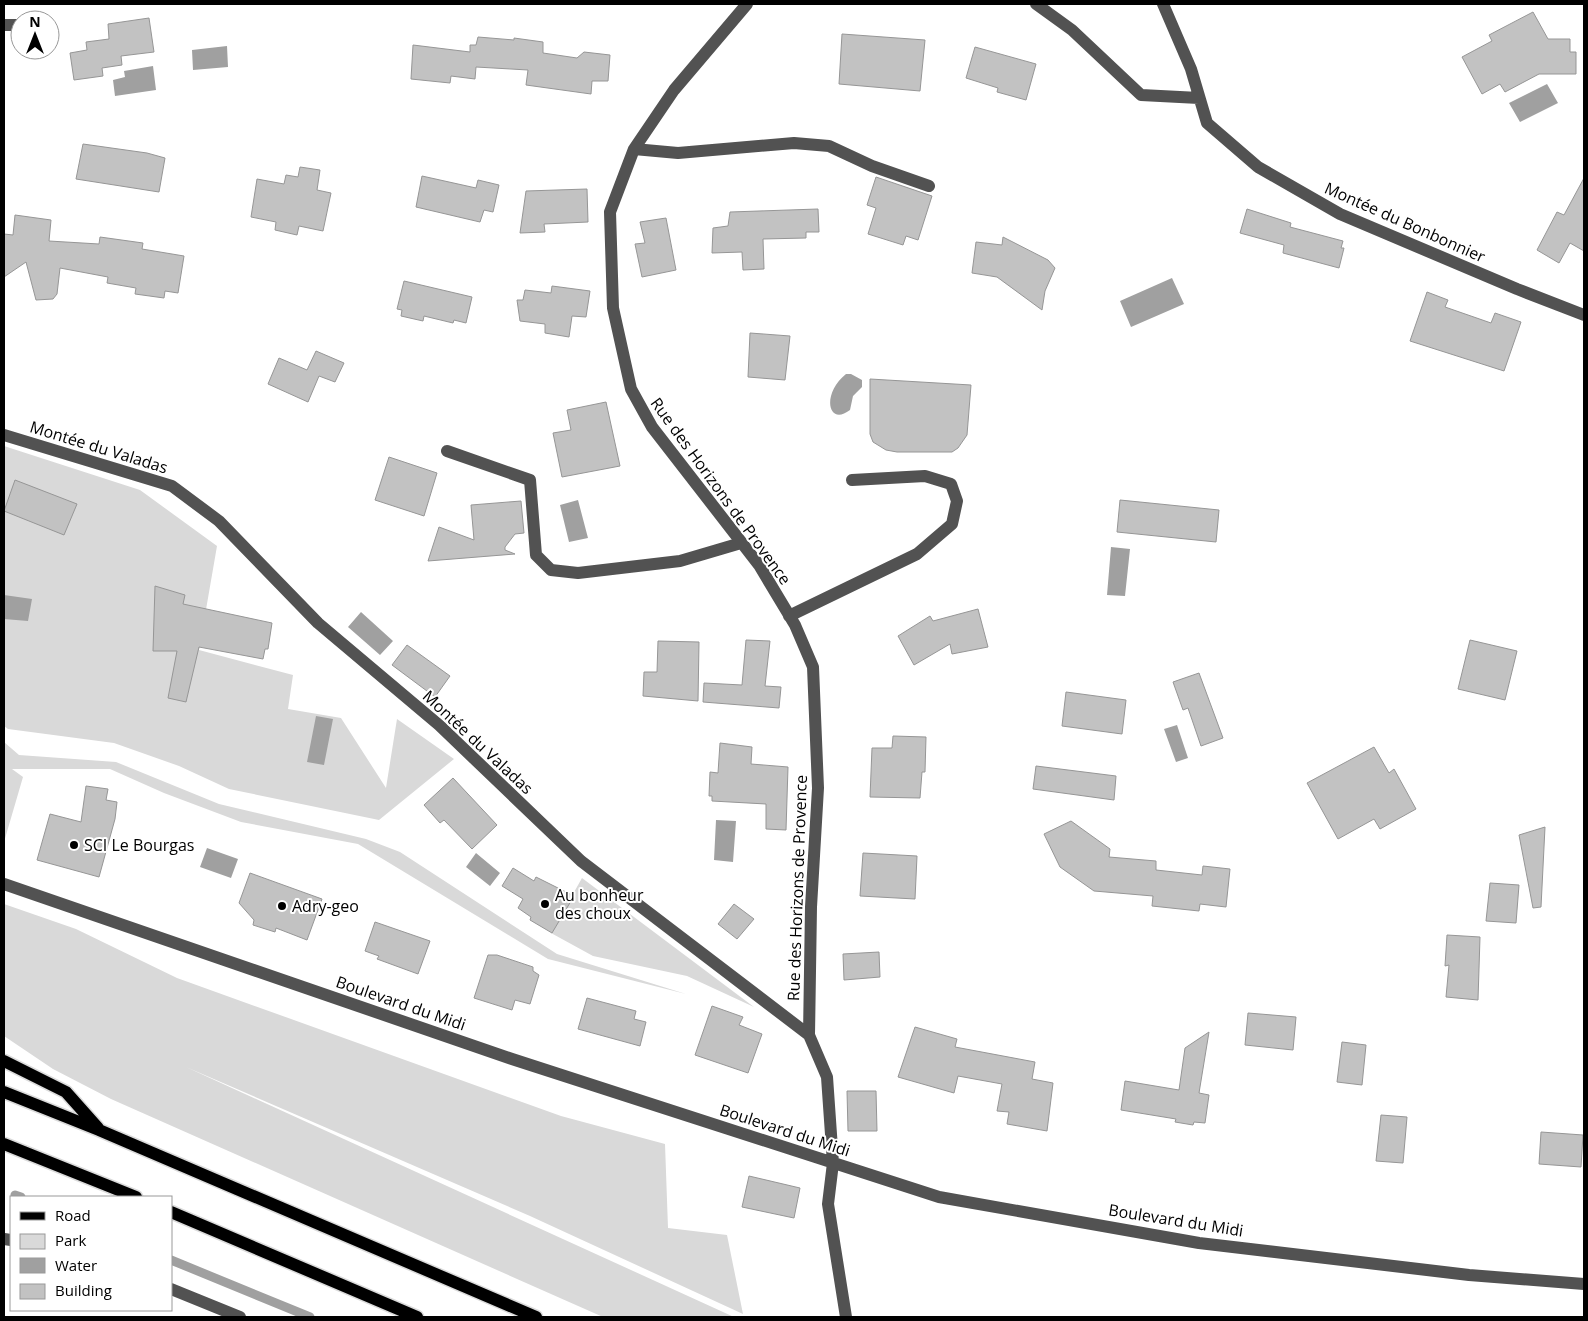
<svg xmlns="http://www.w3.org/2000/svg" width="1588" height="1321" font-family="'Open Sans',sans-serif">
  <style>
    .green { fill: #d9d9d9 }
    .water { fill: #a0a0a0 }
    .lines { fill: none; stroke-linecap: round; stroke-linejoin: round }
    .stream { stroke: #a0a0a0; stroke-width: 9 }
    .building { fill: #c2c2c2; stroke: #969696 }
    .major-casing { stroke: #dbdbdb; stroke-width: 15 }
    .minor { stroke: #525252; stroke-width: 12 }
    .major { stroke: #000; stroke-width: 12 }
    .poi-dot { fill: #000; stroke: #fff; stroke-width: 2 }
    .labels { text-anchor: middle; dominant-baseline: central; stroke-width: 4; stroke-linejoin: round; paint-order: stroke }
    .street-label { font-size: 16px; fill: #000; stroke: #fff }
    .poi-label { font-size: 16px; fill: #000; stroke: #fff; text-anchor: start }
  </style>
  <rect width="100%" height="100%" fill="#fff"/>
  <path class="green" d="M 4,446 L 140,490 L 217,546 L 199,650 L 293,675 L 288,709 L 341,718 L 386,788 L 397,719 L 454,759 L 379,820 L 229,789 L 179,766 L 114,743 L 8,729 L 4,726 Z
    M 4,742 L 19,755 L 116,762 L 219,804 L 366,839 L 400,852 L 557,954 L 686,994 L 548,959 L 358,844 L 241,822 L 164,793 L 110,769 L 12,769 L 23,777 L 4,842 Z
    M 582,878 L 754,1007 L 687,976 L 593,956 L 551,933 Z
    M 4,904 L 76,929 L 177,978 L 561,1116 L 665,1144 L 668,1228 L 727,1235 L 743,1314 L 530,1216 L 186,1067 L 734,1317 L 603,1317 L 111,1099 L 53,1069 L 4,1036 Z"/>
  <path class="water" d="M 227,46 L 228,67 L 193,70 L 192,50 Z
    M 153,66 L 156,90 L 115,96 L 113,80 L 125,77 L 124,71 Z
    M 1547,84 L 1558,103 L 1520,122 L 1509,103 Z
    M 1172,278 L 1184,304 L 1131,327 L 1120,301 Z
    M 846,374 L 851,374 L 862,380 L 862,387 L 853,396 L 850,410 C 828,427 821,394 846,374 Z
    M 578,500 L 588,538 L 569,542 L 560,505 Z
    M 1111,547 L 1130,549 L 1125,596 L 1107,595 Z
    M 4,595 L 32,599 L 28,621 L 4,619 Z
    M 361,612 L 393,641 L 380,655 L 348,627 Z
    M 316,716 L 333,719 L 324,765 L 307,762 Z
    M 1177,725 L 1188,758 L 1176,762 L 1164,729 Z
    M 716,820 L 736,821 L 733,862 L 714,860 Z
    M 207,848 L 238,859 L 231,878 L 200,867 Z
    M 476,853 L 500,873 L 490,886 L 466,867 Z"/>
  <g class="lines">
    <path class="stream" d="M 15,1195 L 21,1197
      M 171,1260 L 310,1317"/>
  </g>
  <path class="building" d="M 1533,12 L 1548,39 L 1570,39 L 1570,52 L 1576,52 L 1576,74 L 1539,74 L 1505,92 L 1500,84 L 1482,94 L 1462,57 L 1492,41 L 1489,35 Z
    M 149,18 L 154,52 L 121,56 L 122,65 L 102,68 L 103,76 L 74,80 L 70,53 L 87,50 L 86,42 L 109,39 L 108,24 Z
    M 842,34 L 925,40 L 920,91 L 839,84 Z
    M 478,37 L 514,40 L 514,38 L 543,42 L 543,53 L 577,58 L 584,52 L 610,55 L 608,81 L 592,81 L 591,94 L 526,85 L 528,70 L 476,67 L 475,79 L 451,76 L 450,83 L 411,79 L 413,45 L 470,52 L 470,45 L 476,45 Z
    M 975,47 L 1036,64 L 1026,100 L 997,92 L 998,88 L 966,78 Z
    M 83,144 L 147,153 L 165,158 L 159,192 L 76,179 Z
    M 300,167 L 320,170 L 317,190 L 331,193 L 323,231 L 299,226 L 297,235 L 275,230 L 276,222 L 251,217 L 257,179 L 284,184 L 286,175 L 298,177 Z
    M 422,176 L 476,188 L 478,180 L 499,185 L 493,212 L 484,210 L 480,222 L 416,207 Z
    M 876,177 L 932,196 L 918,240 L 906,236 L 903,245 L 868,234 L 876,208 L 867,205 Z
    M 1584,178 L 1584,251 L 1570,243 L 1559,263 L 1537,250 L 1557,212 L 1564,215 Z
    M 587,189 L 588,222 L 544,224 L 545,232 L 520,233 L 526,191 Z
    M 818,209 L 819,232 L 806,232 L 806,238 L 763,239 L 764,269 L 743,270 L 742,252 L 712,253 L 713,228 L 728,226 L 730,212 Z
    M 1247,209 L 1291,223 L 1290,227 L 1343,241 L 1341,248 L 1344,248 L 1339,268 L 1283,253 L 1284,245 L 1240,233 Z
    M 15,215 L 51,220 L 49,241 L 99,244 L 100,237 L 143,243 L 142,249 L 184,256 L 178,293 L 165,291 L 164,298 L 135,294 L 136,288 L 107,283 L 108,277 L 60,268 L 57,294 L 53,299 L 36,300 L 26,262 L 4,277 L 4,234 L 13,235 Z
    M 666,218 L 676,270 L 642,277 L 635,244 L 645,243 L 640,222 Z
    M 1003,237 L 1048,260 L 1055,268 L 1045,291 L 1042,310 L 997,277 L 972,273 L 976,242 L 1002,245 Z
    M 404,281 L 472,297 L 466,323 L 454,320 L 453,323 L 424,316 L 423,321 L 401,316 L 402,310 L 397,309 Z
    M 552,286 L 590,291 L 586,317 L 572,316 L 569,337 L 545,333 L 545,324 L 520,321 L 517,300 L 523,300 L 525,290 L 551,293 Z
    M 1427,292 L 1448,300 L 1445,307 L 1491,323 L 1495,313 L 1521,322 L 1504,371 L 1410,341 Z
    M 750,333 L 790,336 L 785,380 L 748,377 Z
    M 316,351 L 344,363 L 335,382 L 319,376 L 308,402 L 268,384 L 279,358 L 307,370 Z
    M 870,379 L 971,385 L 967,435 L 958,448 L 952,452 L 897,452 L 886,450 L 873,442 L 870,434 Z
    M 606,402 L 620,466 L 562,477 L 553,433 L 571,430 L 567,410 Z
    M 389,457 L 437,473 L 424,516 L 375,500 Z
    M 15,480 L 77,504 L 64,535 L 4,511 Z
    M 1120,500 L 1219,510 L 1216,542 L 1117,532 Z
    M 521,501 L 524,533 L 515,534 L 505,547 L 505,550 L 515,554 L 428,561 L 439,527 L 474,540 L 471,505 Z
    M 155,586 L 185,595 L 183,604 L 272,623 L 268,649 L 265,649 L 263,659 L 199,647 L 186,702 L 168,698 L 177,651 L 153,651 Z
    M 978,609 L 988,647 L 952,654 L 950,644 L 914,665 L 898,636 L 930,616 L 933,621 Z
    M 746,640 L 770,641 L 765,686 L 781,687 L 779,708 L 703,702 L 704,683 L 742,685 Z
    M 1470,640 L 1517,651 L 1505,700 L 1458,689 Z
    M 658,641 L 699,642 L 698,701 L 643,696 L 644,672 L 657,672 Z
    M 407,645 L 450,676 L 435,697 L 392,665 Z
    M 1199,673 L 1223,738 L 1201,746 L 1188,708 L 1183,710 L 1173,682 Z
    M 1066,692 L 1126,700 L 1122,734 L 1062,726 Z
    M 893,736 L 926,737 L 925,772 L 922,772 L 920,798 L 870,797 L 872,748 L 892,748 Z
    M 720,743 L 752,747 L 751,764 L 788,767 L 786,830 L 766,829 L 766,804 L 712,801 L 712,796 L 709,796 L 710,772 L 718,773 Z
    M 1374,747 L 1389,773 L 1394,769 L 1416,809 L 1380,829 L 1374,819 L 1338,839 L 1307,783 Z
    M 1036,766 L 1116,776 L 1114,800 L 1033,789 Z
    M 453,778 L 497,825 L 472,849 L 444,820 L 440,823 L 424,805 Z
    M 86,786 L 108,789 L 106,800 L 117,802 L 115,819 L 99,877 L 37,860 L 50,814 L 81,822 Z
    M 1071,821 L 1110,849 L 1109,857 L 1156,861 L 1156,870 L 1202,875 L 1203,866 L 1230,869 L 1226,907 L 1200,904 L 1199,911 L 1152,906 L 1153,896 L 1094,891 L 1060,867 L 1044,834 Z
    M 1545,827 L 1541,907 L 1533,908 L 1519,835 Z
    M 863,853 L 917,856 L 915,899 L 860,896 Z
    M 513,868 L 534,881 L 536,877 L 574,896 L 552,933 L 530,920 L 531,917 L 518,908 L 523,899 L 502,886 Z
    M 250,873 L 322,899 L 307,940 L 276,928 L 275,932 L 253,925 L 254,920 L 239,903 Z
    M 1490,883 L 1519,885 L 1516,923 L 1486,921 Z
    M 734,904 L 754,919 L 737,939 L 718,924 Z
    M 375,922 L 430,941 L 418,974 L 377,959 L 379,956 L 365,951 Z
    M 1447,935 L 1480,937 L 1478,1000 L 1446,997 L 1449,965 L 1445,966 Z
    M 879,952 L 880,977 L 844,980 L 843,954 Z
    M 488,955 L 497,955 L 533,967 L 533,971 L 539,975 L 530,1004 L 515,1000 L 512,1010 L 474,998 Z
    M 587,998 L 636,1011 L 634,1019 L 646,1022 L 640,1046 L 578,1029 Z
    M 712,1006 L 743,1017 L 739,1025 L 762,1034 L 748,1073 L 695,1055 Z
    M 1248,1013 L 1296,1017 L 1293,1050 L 1245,1045 Z
    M 915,1027 L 957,1039 L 955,1047 L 1035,1062 L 1032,1079 L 1053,1083 L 1047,1131 L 1007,1124 L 1009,1112 L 997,1111 L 1002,1084 L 958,1076 L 954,1093 L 898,1077 Z
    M 1209,1032 L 1199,1093 L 1209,1095 L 1205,1123 L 1194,1122 L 1193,1125 L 1175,1122 L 1176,1119 L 1121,1110 L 1125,1081 L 1179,1090 L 1185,1048 Z
    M 1342,1042 L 1366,1045 L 1362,1085 L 1337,1082 Z
    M 847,1091 L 876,1091 L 877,1131 L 848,1131 Z
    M 1381,1115 L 1407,1117 L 1403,1163 L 1376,1161 Z
    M 1541,1132 L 1583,1135 L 1581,1167 L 1539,1164 Z
    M 749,1176 L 800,1188 L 794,1218 L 742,1207 Z"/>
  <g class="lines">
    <defs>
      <path id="major" d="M 4,1061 L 66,1092 L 98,1128
        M 4,1092 L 99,1130 L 536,1317
        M 4,1144 L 136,1197
        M 171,1212 L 417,1317"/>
    </defs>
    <use href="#major" class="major-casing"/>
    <path class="minor" d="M 747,4 L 674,90 L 634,149 L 610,212 L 613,308 L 631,389 L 652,427 L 759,565 L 795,625 L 813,667 L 818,788 L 811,907 L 809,1035
      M 1036,4 L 1072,30 L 1141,95 L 1199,98
      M 1163,4 L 1191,69 L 1207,123 L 1258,167 L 1340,214 L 1517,289 L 1584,315
      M 4,25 L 20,25
      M 634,149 L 678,153 L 794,143 L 829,146 L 872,166 L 929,186
      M 4,435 L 172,486 L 219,521 L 318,623 L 439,725 L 581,861 L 809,1035 L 827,1077 L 833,1163 L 828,1204 L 846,1317
      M 447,451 L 530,480 L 536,555 L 551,570 L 578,573 L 680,561 L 741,543
      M 789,616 L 917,554 L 952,524 L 957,501 L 951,484 L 925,476 L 852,480
      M 4,884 L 512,1059 L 939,1197 L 1199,1243 L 1469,1275 L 1584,1284
      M 4,1239 L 11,1240
      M 171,1289 L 240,1317"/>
    <use href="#major" class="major"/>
  </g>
  <g class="poi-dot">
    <circle cx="74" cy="845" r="5"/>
    <circle cx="545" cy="904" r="5"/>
    <circle cx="282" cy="906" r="5"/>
  </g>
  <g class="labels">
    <g class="street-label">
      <text transform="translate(1405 222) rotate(24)">Montée du Bonbonnier</text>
      <text transform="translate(99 447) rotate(17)">Montée du Valadas</text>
      <text transform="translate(721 491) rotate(54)">Rue des Horizons de Provence</text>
      <text transform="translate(478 742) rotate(43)">Montée du Valadas</text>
      <text transform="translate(797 888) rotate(-88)">Rue des Horizons de Provence</text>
      <text transform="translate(401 1003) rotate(19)">Boulevard du Midi</text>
      <text transform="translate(785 1130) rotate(18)">Boulevard du Midi</text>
      <text transform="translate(1176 1220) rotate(9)">Boulevard du Midi</text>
    </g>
    <g class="poi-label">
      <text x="84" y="845">SCI Le Bourgas</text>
      <text x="555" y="895">Au bonheur<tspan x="555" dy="18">des choux</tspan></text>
      <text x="292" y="906">Adry-geo</text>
    </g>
  </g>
  <rect width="1588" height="1321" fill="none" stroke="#000000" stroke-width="10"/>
  <rect x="10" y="1196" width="162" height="115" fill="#ffffff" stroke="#999999"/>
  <rect x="20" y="1212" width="25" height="8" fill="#000000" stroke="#999999"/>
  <text x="55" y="1221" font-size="15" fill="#000000">Road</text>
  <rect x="20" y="1234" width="25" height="15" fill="#d9d9d9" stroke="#999999"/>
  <text x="55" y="1246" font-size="15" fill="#000000">Park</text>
  <rect x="20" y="1258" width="25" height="15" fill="#a0a0a0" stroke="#999999"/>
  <text x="55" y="1271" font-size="15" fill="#000000">Water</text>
  <rect x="20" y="1284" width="25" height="15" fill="#c2c2c2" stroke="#999999"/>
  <text x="55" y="1296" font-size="15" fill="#000000">Building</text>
  <g transform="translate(35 35)"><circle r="24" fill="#ffffff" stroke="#999999"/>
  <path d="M0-4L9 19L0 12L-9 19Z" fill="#000000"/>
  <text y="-8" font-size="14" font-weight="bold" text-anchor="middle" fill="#000000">N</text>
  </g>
</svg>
